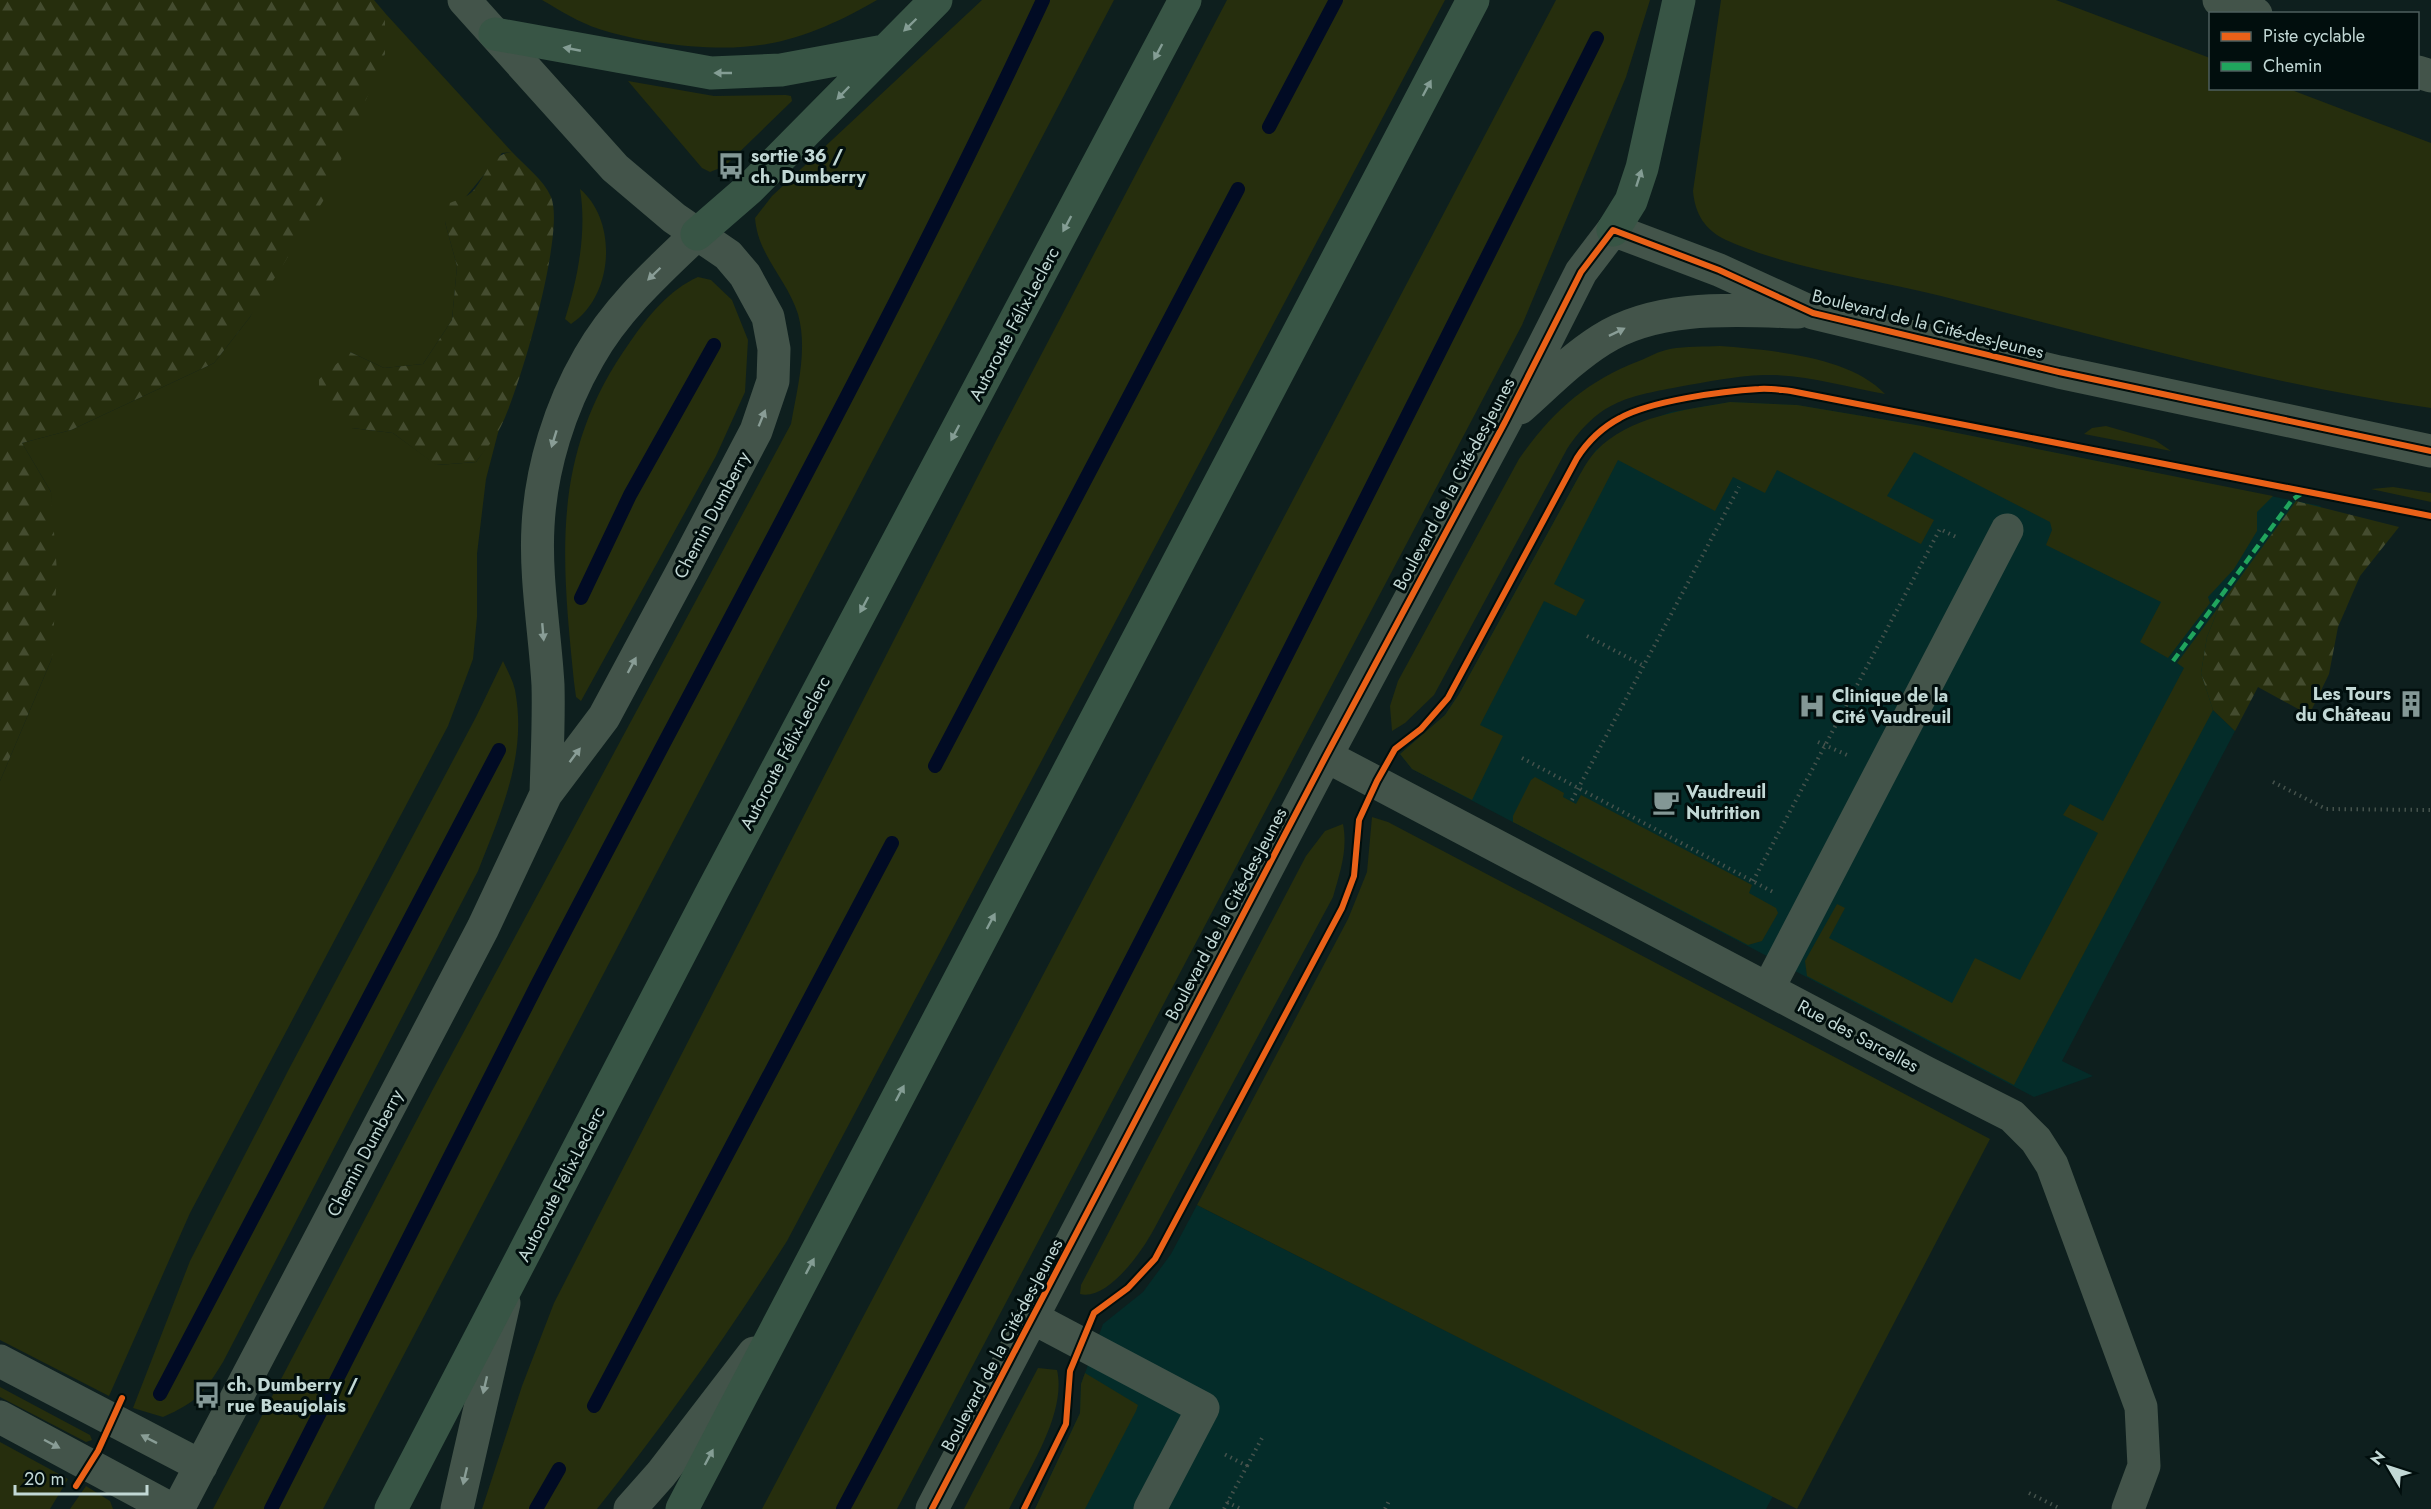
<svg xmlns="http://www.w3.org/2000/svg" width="2431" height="1509" font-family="Jost,sans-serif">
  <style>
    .built { fill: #042c29 }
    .grass { fill: #262e0d }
    .forest { fill: url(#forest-firs) }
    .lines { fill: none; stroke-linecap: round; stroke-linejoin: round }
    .stream { stroke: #010b24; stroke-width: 14 }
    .path { stroke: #45524c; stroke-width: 4; stroke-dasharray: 1.5 4.5; stroke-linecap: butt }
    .minor { stroke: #43544a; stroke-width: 33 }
    .highway { stroke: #385545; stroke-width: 33 }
    .quiet { stroke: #20a55d; stroke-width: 4.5; stroke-dasharray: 9 4.5; stroke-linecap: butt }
    .cycleway-casing { stroke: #010e0d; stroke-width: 10 }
    .cycleway { stroke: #ea6118; stroke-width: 6 }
    .oneway { fill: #849d94 }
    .oneway2 { fill: #899d96 }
    .labels { text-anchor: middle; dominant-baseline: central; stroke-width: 6; stroke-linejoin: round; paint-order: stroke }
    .poi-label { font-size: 18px; font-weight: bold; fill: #c2d8d5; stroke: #010e0d; text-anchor: start }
    .street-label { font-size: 18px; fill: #c2d8d5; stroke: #010e0d }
  </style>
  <defs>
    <pattern id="forest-firs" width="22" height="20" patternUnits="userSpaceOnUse" patternTransform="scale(1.5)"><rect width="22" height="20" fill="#262e0d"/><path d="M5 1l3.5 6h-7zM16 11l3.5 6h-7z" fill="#444c2f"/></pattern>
  </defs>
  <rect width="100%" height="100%" fill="#0e1f1e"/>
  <path class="built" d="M 1730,402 L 1797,405 L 1922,426 L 2321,506 L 2213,710 L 2235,731 L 2062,1061 L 2093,1076 L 2034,1097 L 1412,769 L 1400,754 L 1445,715 L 1459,694 L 1578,478 L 1596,450 L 1626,429 L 1671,412 Z
    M 1197,1205 L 1773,1496 L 1766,1509 L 1035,1509 L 1080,1413 L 1081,1384 L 1103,1324 L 1143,1292 L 1171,1254 Z"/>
  <path class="grass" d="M 542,0 L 877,0 C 845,19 804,38 767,44 C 719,53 646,44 599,29 C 578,22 561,11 542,0 Z
    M 982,0 L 1114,0 L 323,1509 L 213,1509 L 432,1091 L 791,424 C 797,389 808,350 798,314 C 787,279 758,256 755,218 L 772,196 Z
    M 1227,0 L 1445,0 L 787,1241 C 728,1334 666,1423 597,1509 L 482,1509 L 522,1386 L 554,1303 L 997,439 Z
    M 1556,0 L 1650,0 L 1626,77 L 1522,325 L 897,1509 L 762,1509 Z
    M 1721,0 L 2056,0 L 2210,58 L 2210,88 L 2289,89 L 2431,143 L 2431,408 C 2265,384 2103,337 1941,296 C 1870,278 1793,270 1726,240 C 1705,230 1695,214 1693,191 Z
    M 385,13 L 512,152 L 502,153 L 445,222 L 457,266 L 452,320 L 423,364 L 384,368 L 350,352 L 352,428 L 393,433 L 437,465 L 476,462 L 499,429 L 486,479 L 477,554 L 477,617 L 473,659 L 448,726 L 190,1213 L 109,1396 L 0,1340 L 0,781 L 52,658 L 51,492 L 22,443 L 71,430 L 214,363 L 250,317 L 385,54 Z
    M 628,81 L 714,96 L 786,95 L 791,96 L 792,101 L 725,166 L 710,172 L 702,168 Z
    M 580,189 C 618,221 614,296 571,324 L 565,319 C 578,278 587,231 580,189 Z
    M 698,277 L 711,280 L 732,300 L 748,340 L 745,392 L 716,456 L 581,701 L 576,697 L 574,682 C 561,553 551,453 630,342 C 648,316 669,290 698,277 Z
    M 1720,346 C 1770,350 1850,356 1885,394 C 1846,387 1804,374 1764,375 C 1735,376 1706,382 1678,387 C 1625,397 1599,402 1567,449 L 1434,695 L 1405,723 L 1392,731 L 1390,706 L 1398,681 L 1519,459 C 1553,411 1585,382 1639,361 C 1649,357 1659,351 1670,349 C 1686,346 1704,347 1720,346 Z
    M 1730,402 L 1797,405 L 1922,426 L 2273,496 L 2257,512 L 2257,531 L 2234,569 L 2208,597 L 2210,603 L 2168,658 L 2140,642 L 2161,602 L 2046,545 L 2052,530 L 2050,522 L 1914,452 L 1887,496 L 1934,520 L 1921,544 L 1777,470 L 1765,493 L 1733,477 L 1715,511 L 1618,460 L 1554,584 L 1585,600 L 1576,616 L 1544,601 L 1480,725 L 1503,736 L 1472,800 L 1412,769 L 1400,754 L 1445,715 L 1459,694 L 1578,478 C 1583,469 1589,458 1596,451 C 1629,416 1685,410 1730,402 Z
    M 2106,426 L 2155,440 L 2171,451 L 2084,434 L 2092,428 Z
    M 2393,487 L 2431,493 L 2431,502 L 2371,489 Z
    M 2220,605 L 2207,637 L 2201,673 L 2213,710 L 2014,1085 L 1807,976 L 1805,961 L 1837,904 L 1845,908 L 1829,938 L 1952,1003 L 1975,958 L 2020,980 L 2098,833 L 2063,815 L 2070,804 L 2103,821 L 2184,668 L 2177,663 Z
    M 503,661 C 508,672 515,684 516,696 C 526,758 500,815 478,871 L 223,1362 C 203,1394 197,1402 163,1417 L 133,1408 L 190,1261 L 289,1069 L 476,717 Z
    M 1535,777 L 1564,793 L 1563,797 L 1576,804 L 1581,795 L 1752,885 L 1749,893 L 1776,908 L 1778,913 L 1762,941 L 1748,945 L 1513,822 L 1513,816 L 1531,780 Z
    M 1372,817 L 1388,822 L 1990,1139 L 1797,1509 L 1197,1205 L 1348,919 L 1367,872 Z
    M 1343,824 C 1348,850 1340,872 1333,897 L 1154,1229 C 1143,1250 1108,1301 1080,1294 L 1081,1285 L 1306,856 L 1325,831 Z
    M 1038,1368 L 1057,1370 C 1067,1413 1028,1471 1009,1509 L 964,1509 Z
    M 1085,1373 L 1138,1405 L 1136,1411 L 1085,1509 L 1035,1509 L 1080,1413 L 1081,1384 Z
    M 0,1387 L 90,1435 L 92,1440 L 86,1442 L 0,1397 Z
    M 0,1442 L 68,1479 L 50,1509 L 0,1509 Z
    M 86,1486 L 110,1501 L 113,1509 L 70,1509 Z"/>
  <path class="forest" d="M 0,0 L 374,0 L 385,13 L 385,54 L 325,198 L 250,317 L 214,363 L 71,430 L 22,443 L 51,492 L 57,572 L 52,658 L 0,781 Z
    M 512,152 C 525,166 544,180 551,197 C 566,232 519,392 500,428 C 494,440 484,451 476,462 L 436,465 L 393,433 L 352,428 L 319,402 L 319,379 L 350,352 L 384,368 L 423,364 L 452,320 L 457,266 L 445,222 L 450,203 C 457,200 467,197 472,192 C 486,177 490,154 512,152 Z
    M 2296,501 L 2399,527 L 2360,576 L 2338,627 L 2329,674 L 2309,715 L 2258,687 L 2235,731 L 2213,710 L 2201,673 L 2207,637 L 2220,605 Z"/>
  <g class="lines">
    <path class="stream" d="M 1269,127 L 1336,0
      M 581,598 L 630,495 L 714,345
      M 935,766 L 1238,189
      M 160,1394 L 499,750
      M 594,1406 L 892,843
      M 271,1509 C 359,1334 447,1159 537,985 C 707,657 887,335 1043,0
      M 536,1509 L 559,1469
      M 843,1509 C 1104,1023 1350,531 1597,38"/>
    <path class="path" d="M 1587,636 L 1644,666
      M 1818,742 L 1847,755
      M 1522,758 L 1773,892
      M 2273,782 L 2326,809 L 2431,810
      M 1572,800 L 1739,487
      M 1753,881 L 1940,529 L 1958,538
      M 1247,1466 L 1262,1438
      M 2029,1493 L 2061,1509
      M 1227,1502 L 1241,1509
      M 1224,1509 L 1247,1466 L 1224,1454
      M 1385,1509 L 1389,1501"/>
    <path class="minor" d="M 2219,0 L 2256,14
      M 2418,72 L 2431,76
      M 1520,408 C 1546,385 1571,359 1601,340 C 1657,304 1734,310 1798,312
      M 1326,756 L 1925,1072 L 2012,1116 L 2036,1140 L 2052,1165 L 2141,1407 L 2144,1466 L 2128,1509
      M 546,794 C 547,758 549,721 548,685 C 545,632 535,578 538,526 C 541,468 560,407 589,357 C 616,309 657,272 697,234
      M 1768,989 L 2007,530
      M 1033,1318 L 1203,1408 L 1150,1509
      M 0,1361 L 201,1466
      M 0,1417 L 171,1509
      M 178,1509 L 483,928 L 546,794 L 604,717 L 684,568 L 756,431 L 773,381 L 774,349 L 768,317 L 745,275 L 728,255 L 674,218 L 615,168 L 464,0
      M 457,1509 L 504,1303
      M 630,1509 L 661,1474 L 754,1353
      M 932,1509 L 1326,756 L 1505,422 L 1581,272 L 1613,230 L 1719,270 L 1813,313 L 2059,372 L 2431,451"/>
    <path class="highway" d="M 495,34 L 711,73 L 781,70 L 884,51
      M 1613,230 L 1631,201 L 1642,168 L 1679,0
      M 697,234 L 750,188 L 936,0
      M 391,1509 L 713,890 L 1185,0
      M 682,1509 L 1473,0"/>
    <path class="quiet" d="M 2173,661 L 2292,500 L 2304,492"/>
    <defs>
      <path id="cycleway" d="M 76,1486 L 98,1451 L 122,1398
        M 932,1509 L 1326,756 L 1505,422 L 1581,272 L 1613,230 L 1719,270 L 1813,313 L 2059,372 L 2431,451
        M 1024,1509 L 1066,1424 L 1070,1371 L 1094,1313 L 1128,1288 L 1155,1259 L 1342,908 L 1354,876 L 1359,820 L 1377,781 L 1395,749 L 1421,729 L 1448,698 L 1577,458 C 1588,441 1601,428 1620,418 C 1650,401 1723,391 1759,389 C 1769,388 1780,390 1791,391 L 2431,516"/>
    </defs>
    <use href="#cycleway" class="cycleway-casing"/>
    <use href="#cycleway" class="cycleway"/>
  </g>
  <defs><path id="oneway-solid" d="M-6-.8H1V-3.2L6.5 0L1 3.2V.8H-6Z" transform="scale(1.5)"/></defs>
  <g class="oneway">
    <use href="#oneway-solid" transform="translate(910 25) rotate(136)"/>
    <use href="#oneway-solid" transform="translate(572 49) rotate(-169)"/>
    <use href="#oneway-solid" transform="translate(1158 52) rotate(118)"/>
    <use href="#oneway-solid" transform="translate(723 73) rotate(180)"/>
    <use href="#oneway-solid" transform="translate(1427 88) rotate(-62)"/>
    <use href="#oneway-solid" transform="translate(843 93) rotate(134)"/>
    <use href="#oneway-solid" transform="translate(1639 178) rotate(-72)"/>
    <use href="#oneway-solid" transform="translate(1067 224) rotate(118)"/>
    <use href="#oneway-solid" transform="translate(955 433) rotate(118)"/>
    <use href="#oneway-solid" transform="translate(864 605) rotate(118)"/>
    <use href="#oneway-solid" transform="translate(991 921) rotate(-62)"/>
    <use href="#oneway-solid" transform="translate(900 1093) rotate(-62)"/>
    <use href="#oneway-solid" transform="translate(810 1266) rotate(-62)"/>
    <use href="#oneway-solid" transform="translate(709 1457) rotate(-62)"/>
  </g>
  <g class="oneway2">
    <use href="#oneway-solid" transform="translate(654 274) rotate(136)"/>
    <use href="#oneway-solid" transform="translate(1617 332) rotate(-26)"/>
    <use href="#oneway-solid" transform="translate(762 418) rotate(-68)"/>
    <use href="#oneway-solid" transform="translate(554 439) rotate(107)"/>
    <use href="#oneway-solid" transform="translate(543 632) rotate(85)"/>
    <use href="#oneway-solid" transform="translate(632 665) rotate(-62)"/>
    <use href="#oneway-solid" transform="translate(575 755) rotate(-53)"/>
    <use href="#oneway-solid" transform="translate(485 1385) rotate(103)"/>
    <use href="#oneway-solid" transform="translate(149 1439) rotate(-153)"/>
    <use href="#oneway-solid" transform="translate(52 1444) rotate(28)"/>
    <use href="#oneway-solid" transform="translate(465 1476) rotate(103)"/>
  </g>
  <defs>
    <symbol id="bus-bare" viewBox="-9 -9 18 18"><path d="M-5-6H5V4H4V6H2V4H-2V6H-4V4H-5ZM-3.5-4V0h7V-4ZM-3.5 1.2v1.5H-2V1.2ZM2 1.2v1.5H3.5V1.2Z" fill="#839795" stroke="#010e0d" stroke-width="2.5" paint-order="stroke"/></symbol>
    <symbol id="building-bare" viewBox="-9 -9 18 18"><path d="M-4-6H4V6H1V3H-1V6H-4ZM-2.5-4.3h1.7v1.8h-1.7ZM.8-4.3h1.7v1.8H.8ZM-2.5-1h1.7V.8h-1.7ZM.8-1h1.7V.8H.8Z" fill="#839795" stroke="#010e0d" stroke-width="2.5" paint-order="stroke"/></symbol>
    <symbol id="hospital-bare" viewBox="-9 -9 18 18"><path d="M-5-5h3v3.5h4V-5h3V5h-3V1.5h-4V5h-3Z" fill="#839795" stroke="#010e0d" stroke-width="2.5" paint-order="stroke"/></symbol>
    <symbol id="cafe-bare" viewBox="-9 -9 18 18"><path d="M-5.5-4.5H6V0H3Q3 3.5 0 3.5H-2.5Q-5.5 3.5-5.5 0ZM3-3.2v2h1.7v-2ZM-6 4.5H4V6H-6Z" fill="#839795" stroke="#010e0d" stroke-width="2.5" paint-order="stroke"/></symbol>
  </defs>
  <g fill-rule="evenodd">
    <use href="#bus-bare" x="712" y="147" width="38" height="38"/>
    <use href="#building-bare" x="2392" y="685" width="38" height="38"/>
    <use href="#hospital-bare" x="1793" y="687" width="38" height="38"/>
    <use href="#cafe-bare" x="1647" y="783" width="38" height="38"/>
    <use href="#bus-bare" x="188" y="1376" width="38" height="38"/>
  </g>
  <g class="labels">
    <g class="poi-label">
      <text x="751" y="156">sortie 36 /<tspan x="751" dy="21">ch. Dumberry</tspan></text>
      <text x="2391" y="694" text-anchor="end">Les Tours<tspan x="2391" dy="21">du Château</tspan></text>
      <text x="1832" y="696">Clinique de la<tspan x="1832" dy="21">Cité Vaudreuil</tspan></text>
      <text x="1686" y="792">Vaudreuil<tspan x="1686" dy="21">Nutrition</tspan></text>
      <text x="227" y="1385">ch. Dumberry /<tspan x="227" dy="21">rue Beaujolais</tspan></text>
    </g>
    <g class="street-label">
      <text transform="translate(1014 324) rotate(-62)">Autoroute Félix-Leclerc</text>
      <text transform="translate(1928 324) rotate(14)">Boulevard de la Cité-des-Jeunes</text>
      <text transform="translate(1454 484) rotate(-62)">Boulevard de la Cité-des-Jeunes</text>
      <text transform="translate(712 515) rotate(-62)">Chemin Dumberry</text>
      <text transform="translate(785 753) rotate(-62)">Autoroute Félix-Leclerc</text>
      <text transform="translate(1226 914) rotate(-62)">Boulevard de la Cité-des-Jeunes</text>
      <text transform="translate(1858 1036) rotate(28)">Rue des Sarcelles</text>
      <text transform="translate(365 1153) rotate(-62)">Chemin Dumberry</text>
      <text transform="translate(561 1184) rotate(-63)">Autoroute Félix-Leclerc</text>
      <text transform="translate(1002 1345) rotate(-62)">Boulevard de la Cité-des-Jeunes</text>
    </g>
  </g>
  <rect x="2209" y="12" width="210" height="78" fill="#010e0d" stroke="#4e5f5d" stroke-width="1.5"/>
  <rect x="2221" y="32" width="30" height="9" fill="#ea6118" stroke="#4e5f5d" stroke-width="1.5"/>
  <text x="2263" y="42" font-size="18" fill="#c2d8d5">Piste cyclable</text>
  <rect x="2221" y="62" width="30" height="9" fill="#20a55d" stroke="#4e5f5d" stroke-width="1.5"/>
  <text x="2263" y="72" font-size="18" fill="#c2d8d5">Chemin</text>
  <g transform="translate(2389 1467) rotate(309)" stroke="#010e0d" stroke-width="4.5" paint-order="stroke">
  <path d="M0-4.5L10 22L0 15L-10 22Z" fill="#c2d8d5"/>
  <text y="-9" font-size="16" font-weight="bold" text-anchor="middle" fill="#c2d8d5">N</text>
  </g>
  <path d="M15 1485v9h132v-9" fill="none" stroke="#c2d8d5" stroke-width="3"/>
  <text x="24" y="1485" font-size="18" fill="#c2d8d5" stroke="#010e0d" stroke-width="4.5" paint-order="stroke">20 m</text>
</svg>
